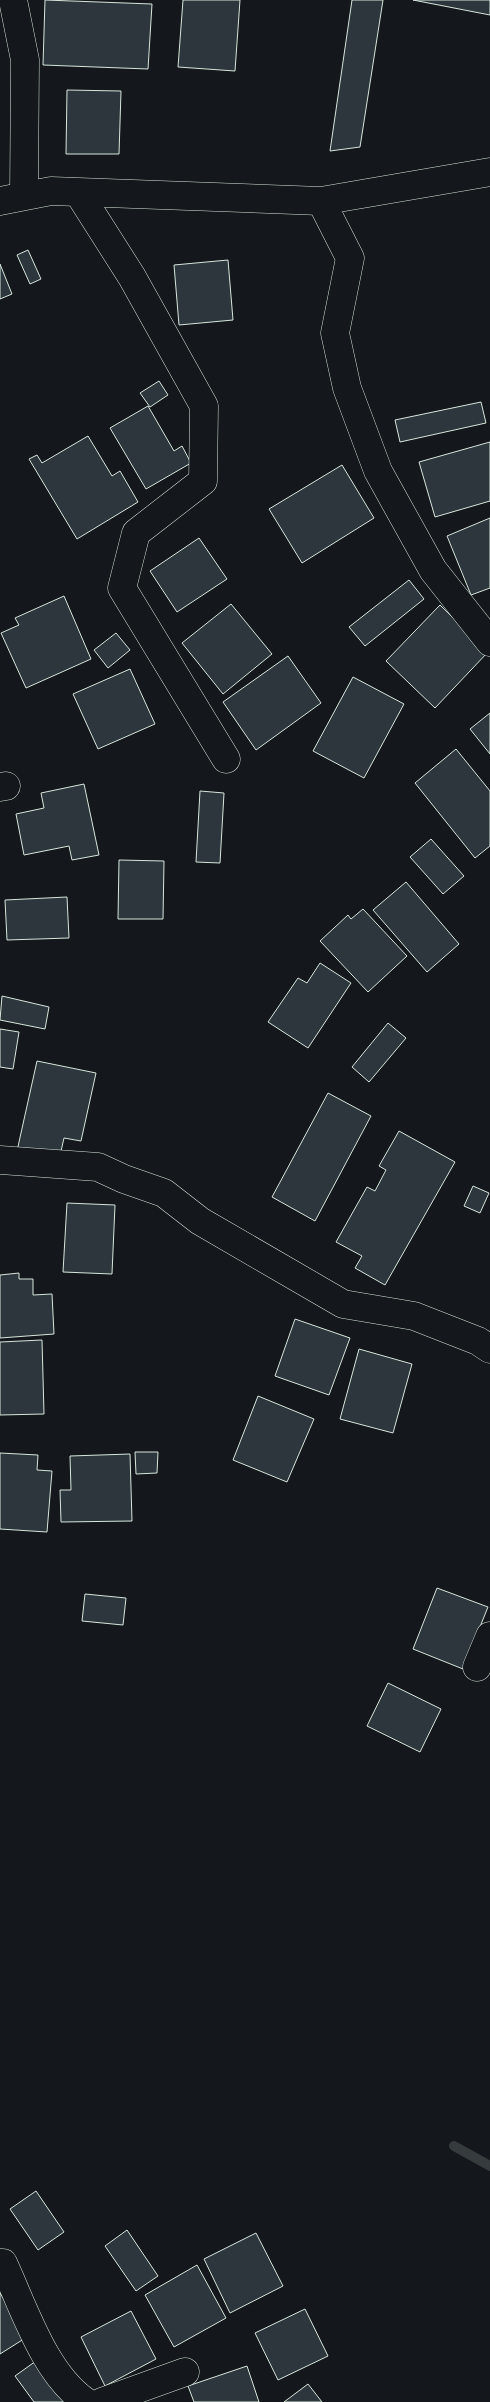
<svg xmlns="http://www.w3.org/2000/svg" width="490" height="2402" font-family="Barlow,sans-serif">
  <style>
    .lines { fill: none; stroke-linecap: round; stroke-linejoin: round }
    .stream { stroke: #363b3e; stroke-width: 10 }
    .building { fill: #2c363c; stroke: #d8e6dc }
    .minor-casing { stroke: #d8e6dc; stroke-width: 29 }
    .minor { stroke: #14181c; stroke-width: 28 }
  </style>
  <rect width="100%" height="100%" fill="#14181c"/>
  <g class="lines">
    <path class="stream" d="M 454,2146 L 490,2166"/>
  </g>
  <path class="building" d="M 45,0 L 152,4 L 148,69 L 43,65 Z
    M 183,0 L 240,0 L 235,71 L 178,67 Z
    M 352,0 L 383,0 L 360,147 L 330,151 Z
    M 413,0 L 490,0 L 490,15 Z
    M 67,90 L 121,91 L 119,154 L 66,154 Z
    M 28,250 L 41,279 L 30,284 L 17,255 Z
    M 228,260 L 233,320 L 179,325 L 174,265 Z
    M 0,264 L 12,294 L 0,299 Z
    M 159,381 L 168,395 L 150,407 L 140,393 Z
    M 481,402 L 486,423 L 400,442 L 395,420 Z
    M 148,406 L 174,451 L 182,446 L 191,463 L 146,489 L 110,428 Z
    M 88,436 L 112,476 L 120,471 L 138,502 L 77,539 L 29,459 L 37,455 L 42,463 Z
    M 490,442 L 490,501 L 435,517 L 419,462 Z
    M 342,465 L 374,518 L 302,563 L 269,509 Z
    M 490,518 L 490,588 L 471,595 L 447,536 Z
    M 199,538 L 227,579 L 177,612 L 150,571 Z
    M 409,580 L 424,599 L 365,646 L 349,627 Z
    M 64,596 L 91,659 L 26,688 L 1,633 L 19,625 L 15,618 Z
    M 231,604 L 272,654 L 223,694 L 182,643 Z
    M 440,605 L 488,652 L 435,708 L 386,661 Z
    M 116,633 L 130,650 L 108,668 L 94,650 Z
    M 288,656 L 321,703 L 256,750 L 223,702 Z
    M 130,669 L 155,724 L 98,749 L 73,694 Z
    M 353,677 L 404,704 L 364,778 L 313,751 Z
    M 490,713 L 490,754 L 470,729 Z
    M 456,749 L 490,791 L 490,846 L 475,858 L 415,783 Z
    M 84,784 L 99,855 L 72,860 L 69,846 L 24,855 L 16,814 L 44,808 L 41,793 Z
    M 200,791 L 224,793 L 220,863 L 196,862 Z
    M 431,839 L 464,876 L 443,894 L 410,857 Z
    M 119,860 L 164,861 L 163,919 L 118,919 Z
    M 406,882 L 459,944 L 427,972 L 373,910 Z
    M 67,897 L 69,938 L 7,940 L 5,900 Z
    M 363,909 L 407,956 L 368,992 L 320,941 L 348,915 L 351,919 Z
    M 320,963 L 351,983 L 308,1048 L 268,1022 L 298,978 L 307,983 Z
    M 2,996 L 49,1007 L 45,1029 L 0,1020 Z
    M 388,1023 L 406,1038 L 369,1082 L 352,1067 Z
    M 0,1029 L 19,1032 L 13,1069 L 0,1067 Z
    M 37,1061 L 96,1073 L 81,1141 L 64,1138 L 59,1160 L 17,1151 Z
    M 328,1093 L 371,1116 L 315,1221 L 272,1197 Z
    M 399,1131 L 455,1162 L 385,1285 L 355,1268 L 362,1256 L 336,1242 L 367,1187 L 375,1191 L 386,1170 L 379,1166 Z
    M 473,1186 L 489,1193 L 480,1213 L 464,1206 Z
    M 67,1203 L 115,1205 L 112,1274 L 63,1272 Z
    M 19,1273 L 19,1279 L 33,1279 L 33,1295 L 52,1294 L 54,1334 L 0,1338 L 0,1275 Z
    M 295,1319 L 350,1338 L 329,1395 L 275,1376 Z
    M 42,1340 L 44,1414 L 0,1415 L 0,1342 Z
    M 359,1349 L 412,1364 L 393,1433 L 340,1419 Z
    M 258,1396 L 314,1419 L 287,1482 L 233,1460 Z
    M 135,1452 L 158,1452 L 157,1473 L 136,1474 Z
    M 0,1453 L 38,1455 L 37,1470 L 52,1471 L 47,1532 L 0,1529 Z
    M 130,1454 L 132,1521 L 61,1522 L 60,1490 L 71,1490 L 70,1456 Z
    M 437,1588 L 488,1607 L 463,1669 L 413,1649 Z
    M 85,1594 L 126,1598 L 123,1625 L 82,1621 Z
    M 388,1683 L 441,1709 L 420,1752 L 367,1726 Z
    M 36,2191 L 64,2232 L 38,2250 L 10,2209 Z
    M 127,2230 L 158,2276 L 136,2291 L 105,2246 Z
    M 256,2233 L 283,2286 L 230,2313 L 204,2259 Z
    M 197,2265 L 226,2318 L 174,2347 L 145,2295 Z
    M 0,2293 L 27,2337 L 0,2354 Z
    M 305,2309 L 328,2356 L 278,2380 L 255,2333 Z
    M 131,2311 L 156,2359 L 105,2386 L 81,2337 Z
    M 36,2361 L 64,2402 L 34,2402 L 15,2376 Z
    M 247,2366 L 259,2402 L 194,2402 L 188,2386 Z
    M 308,2384 L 322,2402 L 284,2402 Z"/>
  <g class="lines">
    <defs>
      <path id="minor" d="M 13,0 L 25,60 L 24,196
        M 78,192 L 132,277 L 204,406 L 203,481 L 136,533 L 122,588 L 226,759
        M 0,201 L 51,191 L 321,201 L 490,172
        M 321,201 L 350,258 L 335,333 L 347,388 L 378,471 L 433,570 L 490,642
        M 0,787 L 6,786
        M 0,1160 L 98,1167 L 124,1179 L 164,1193 L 200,1221 L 343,1304 L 414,1316 L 478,1341 L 490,1349
        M 477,1667 L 490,1636
        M 0,2263 L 3,2263 C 24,2308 44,2373 86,2402
        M 102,2402 L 185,2372"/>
    </defs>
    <use href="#minor" class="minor-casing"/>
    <use href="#minor" class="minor"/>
  </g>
</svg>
